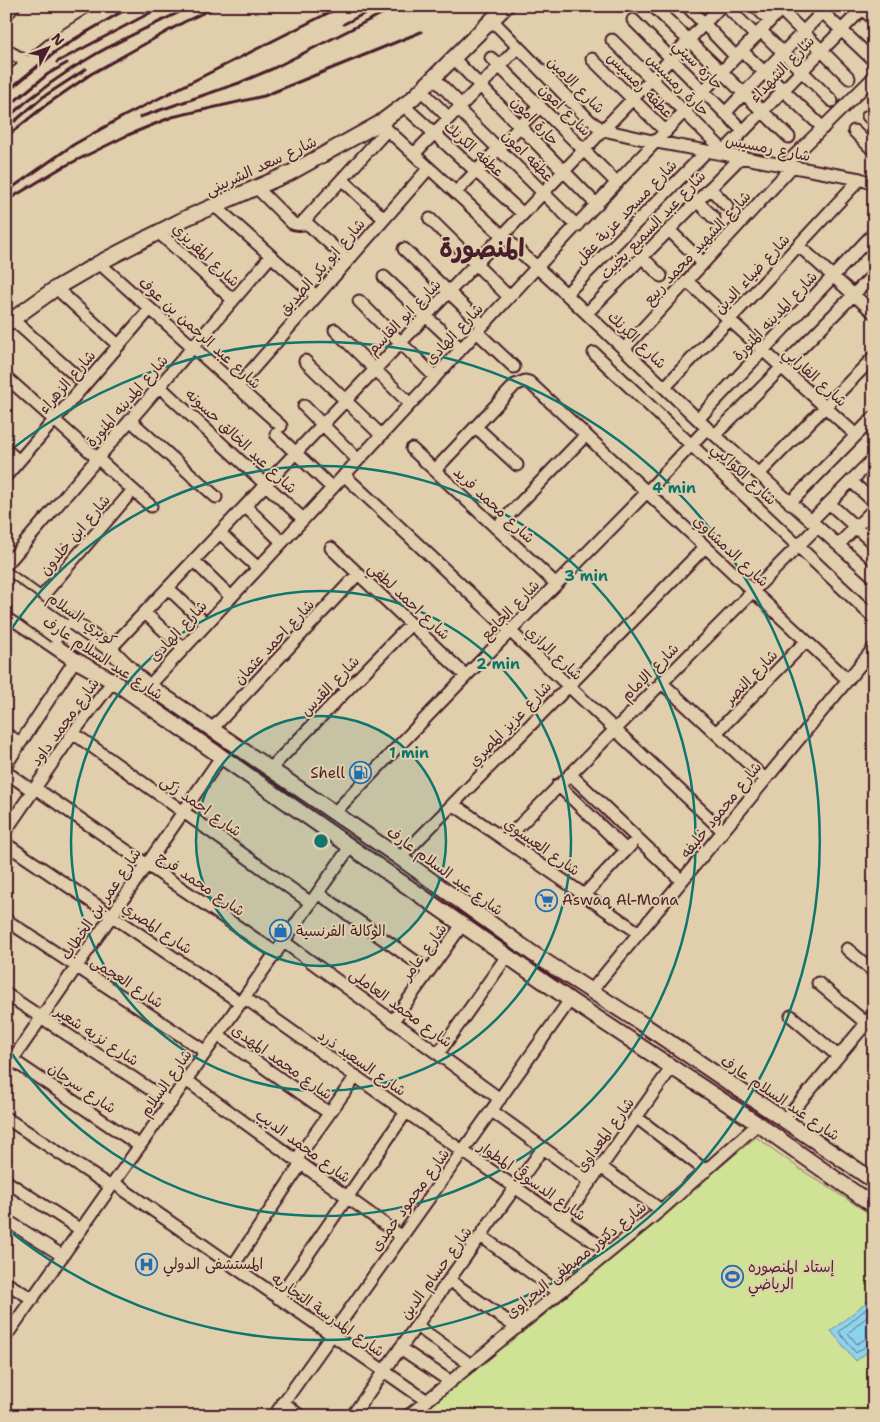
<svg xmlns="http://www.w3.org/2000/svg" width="880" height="1422" font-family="'Shantell Sans','Playpen Sans Arabic',sans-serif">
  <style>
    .green { fill: #d0e296; stroke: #8d8060 }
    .water { fill: #8cd4ed; stroke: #728c9f }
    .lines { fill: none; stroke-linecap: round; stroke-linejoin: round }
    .shore { stroke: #646779; stroke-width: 1 }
    .minor-casing { stroke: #4a1f2b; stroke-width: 15 }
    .major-casing { stroke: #4a1f2b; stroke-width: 18 }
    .minor { stroke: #e0ceac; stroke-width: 11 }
    .major { stroke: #e0ceac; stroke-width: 14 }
    .rail { stroke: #4a1f2b; stroke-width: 3 }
    .major-bridge-casing { stroke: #4a1f2b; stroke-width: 18; stroke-linecap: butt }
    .major-bridge { stroke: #e0ceac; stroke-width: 14 }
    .ring { fill: none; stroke: #0f766e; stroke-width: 2.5 }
    .labels { text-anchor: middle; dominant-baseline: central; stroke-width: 4; stroke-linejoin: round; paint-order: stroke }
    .street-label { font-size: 15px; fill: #4a1f2b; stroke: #e0ceac }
    .poi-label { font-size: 15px; fill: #4a1f2b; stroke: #e0ceac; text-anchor: start }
    .town-label { font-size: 25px; font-weight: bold; fill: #4a1f2b; stroke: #e0ceac }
    .centre { fill: #0f766e; stroke: #e0ceac; stroke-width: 2.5 }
    .ring-label { font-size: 15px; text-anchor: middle; font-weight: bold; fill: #0f766e; stroke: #e0ceac; stroke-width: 4; stroke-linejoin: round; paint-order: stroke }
  </style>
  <rect width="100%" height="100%" fill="#e0ceac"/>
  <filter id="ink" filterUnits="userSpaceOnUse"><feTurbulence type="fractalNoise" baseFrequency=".02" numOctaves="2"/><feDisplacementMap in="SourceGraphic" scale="10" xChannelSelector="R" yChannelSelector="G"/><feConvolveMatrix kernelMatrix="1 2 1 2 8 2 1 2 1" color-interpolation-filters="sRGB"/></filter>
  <g filter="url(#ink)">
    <path class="green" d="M 756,1137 L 800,1169 L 873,1216 L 874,1404 L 859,1416 L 417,1416 L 460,1382 L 460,1380 L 526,1326 L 528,1328 L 547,1313 Z"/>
    <path class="water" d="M 874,1296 L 874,1347 L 856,1361 L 831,1331 Z"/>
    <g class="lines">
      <path class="shore" d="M 874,1302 L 839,1332 L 856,1353 L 869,1344 L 874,1343
        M 874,1311 L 848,1333 L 857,1344 L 867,1338 L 874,1337"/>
      <defs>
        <path id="minor" d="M 653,6 L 789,137
          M 687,6 L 736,57
          M 726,6 L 756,36
          M 755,6 L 770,21
          M 816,6 L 872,59
          M 860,6 L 874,20
          M 781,10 L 849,78
          M 6,15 L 14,6
          M 491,19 L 590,121 L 603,130 L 657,142 L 860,179 L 874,184
          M 633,20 L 743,131
          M 761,31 L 832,101
          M 612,40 L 724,151
          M 6,50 L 29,63
          M 742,51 L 823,128
          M 453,58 L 597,205
          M 491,58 L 617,183
          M 592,59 L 666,132
          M 433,77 L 461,105
          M 421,90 L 449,118
          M 404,106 L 523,214
          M 458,109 L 577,226
          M 725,113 L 828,6
          M 868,116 L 874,122
          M 380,123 L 566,294 L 707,428 L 874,577
          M 854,131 L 874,151
          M 414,154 L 518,47
          M 721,154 L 865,6
          M 784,166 L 874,77
          M 342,179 L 384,219
          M 257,188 L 292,223 C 298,227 303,222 309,225 L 348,260
          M 710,188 L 727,206
          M 456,192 L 540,106
          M 697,201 L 714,218
          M 215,206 L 316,296
          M 430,219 L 509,297
          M 301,224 L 387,130
          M 669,230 L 703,263
          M 158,232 L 233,300
          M 799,246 L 874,313
          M 404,249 L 483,325
          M 642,257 L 661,276
          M 99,263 L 281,426
          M 384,277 L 461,349
          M 687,281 L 856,435
          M 56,288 L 118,345
          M 566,294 L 707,151
          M 359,301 L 435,377
          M 587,313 L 740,158
          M 12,319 L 85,384
          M 335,330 L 410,404
          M 477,332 L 514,367
          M 625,348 L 791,168
          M 594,353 L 874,618
          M 305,361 L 381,435
          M 6,377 L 151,506
          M 159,386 L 303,519
          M 237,387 L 429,168
          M 665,387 L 729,320 L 860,179
          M 304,406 L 358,460
          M 698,419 L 874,233
          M 130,420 L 216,497
          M 476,427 L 517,465
          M 276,434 L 332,488
          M 715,435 L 874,274
          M 412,449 L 556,584
          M 6,450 L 19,461
          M 435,470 L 515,385 L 525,381 L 529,382 L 848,680
          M 759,474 L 874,357
          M 344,475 L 723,831
          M 6,476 L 150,309
          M 851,481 L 874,502
          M 790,503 L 874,417
          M 829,503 L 874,544
          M 245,506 L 282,542
          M 811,521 L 874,458
          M 496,528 L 585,436
          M 220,533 L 258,568
          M 838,545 L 874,509
          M 331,548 L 466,676
          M 194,561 L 231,597
          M 6,565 L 271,256
          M 168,588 L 206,624
          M 40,599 L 133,490
          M 145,613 L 183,648
          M 110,649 L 266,484 L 721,6
          M 661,682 L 765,779
          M 149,686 L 537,267 L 784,6
          M 212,729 L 358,574
          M 73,733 L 311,903
          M 716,733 L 806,641
          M 6,734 L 20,743
          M 6,765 L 75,660
          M 270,769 L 411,624
          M 6,772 L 33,791
          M 570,774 L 682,881
          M 558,785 L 626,850
          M 35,788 L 276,953
          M 453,804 L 639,933
          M 334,813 L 466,676 L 646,493 L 707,428
          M 6,830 L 73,733 L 113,681
          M 505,840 L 817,527
          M 6,844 L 241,1003
          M 400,858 L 705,547
          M 318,893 L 429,971
          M 584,895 L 631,845
          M 6,920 L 206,1052
          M 284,942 L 500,1099
          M 847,949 L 874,972
          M 818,983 L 866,1023
          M 591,991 L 874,648
          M 6,994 L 171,1103
          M 245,998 L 406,1112 L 609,1252
          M 791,1016 L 838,1056
          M 393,1021 L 462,925
          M 218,1035 L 329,1113
          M 438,1054 L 507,956
          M 8,1057 L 140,1146
          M 6,1069 L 221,757
          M 186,1080 L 402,1237
          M 492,1111 L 590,1182
          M 636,1117 L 706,1171
          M 6,1118 L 111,1187
          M 784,1121 L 874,1014
          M 296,1160 L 356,1076
          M 601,1167 L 661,1210
          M 6,1181 L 81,1230
          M 114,1183 L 427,1401
          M 6,1220 L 63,1256
          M 563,1220 L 672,1067
          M 481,1236 L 559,1293
          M 233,1266 L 301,1164
          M 449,1280 L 517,1328
          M 6,1283 L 33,1299
          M 278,1298 L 406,1112
          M 417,1326 L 471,1365
          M 6,1336 L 350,847
          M 400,1348 L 451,1382
          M 283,1402 L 300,1416
          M 274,1416 L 570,1000
          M 352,1416 L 543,1148
          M 408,1416 L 661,1210 L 758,1124"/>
        <path id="major" d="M 6,83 L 51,46 L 114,6
          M 6,324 L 56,288 L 99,263 L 186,218 L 290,173 L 380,123 L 412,99 L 506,6
          M 6,575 L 110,649 L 140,679 L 149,686 L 400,858 L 532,953 L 644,1025 L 874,1181
          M 6,613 L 75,660 L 113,681 L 570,1000 L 758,1124 L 874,1206"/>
      </defs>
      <use href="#minor" class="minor-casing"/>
      <use href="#major" class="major-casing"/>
      <use href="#minor" class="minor"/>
      <use href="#major" class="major"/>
      <path class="rail" d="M 344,24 L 379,6
        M 57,62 L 163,6
        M 6,92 L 55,52 L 76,38 L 132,6
        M 6,108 L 48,74 L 67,63
        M 140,117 L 239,83 L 272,69 L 397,6
        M 6,119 C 34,94 64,72 96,54 C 127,36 160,22 192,6
        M 15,121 L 43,97 L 86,69
        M 6,137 L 46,105 L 91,74 L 184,22 L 218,6
        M 6,192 L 73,145 L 124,116 L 342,6
        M 6,201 L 61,168 L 128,135 L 172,117 L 264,96 L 421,32"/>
      <defs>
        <path id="major-bridge" d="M 6,585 L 63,626
          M 6,600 L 56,636"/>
      </defs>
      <use href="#major-bridge" class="major-bridge-casing"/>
      <use href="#major-bridge" class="major-bridge"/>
    </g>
  </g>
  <circle cx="321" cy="841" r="125" fill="#0f766e" fill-opacity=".12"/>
  <g class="ring">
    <circle cx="321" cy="841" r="125"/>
    <circle cx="321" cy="841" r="250"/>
    <path d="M6 637A375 375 0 1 1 6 1045"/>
    <path d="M7 453A499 499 0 1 1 7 1229"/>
  </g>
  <defs>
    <symbol id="fuel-ring" viewBox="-11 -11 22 22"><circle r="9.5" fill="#e0ceac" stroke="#1f6fb2" stroke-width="1.5"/><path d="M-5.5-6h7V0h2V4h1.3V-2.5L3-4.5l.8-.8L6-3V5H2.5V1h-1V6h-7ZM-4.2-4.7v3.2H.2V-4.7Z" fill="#1f6fb2"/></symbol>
    <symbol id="supermarket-ring" viewBox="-11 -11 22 22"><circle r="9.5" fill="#e0ceac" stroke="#1f6fb2" stroke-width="1.5"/><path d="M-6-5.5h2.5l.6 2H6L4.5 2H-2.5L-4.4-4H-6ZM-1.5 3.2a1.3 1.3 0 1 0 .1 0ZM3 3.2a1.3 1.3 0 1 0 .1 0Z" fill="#1f6fb2"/></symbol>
    <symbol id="shop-ring" viewBox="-11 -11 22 22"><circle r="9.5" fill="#e0ceac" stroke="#1f6fb2" stroke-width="1.5"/><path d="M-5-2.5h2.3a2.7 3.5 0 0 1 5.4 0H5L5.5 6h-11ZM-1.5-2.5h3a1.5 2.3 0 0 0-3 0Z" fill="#1f6fb2"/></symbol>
    <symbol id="hospital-ring" viewBox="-11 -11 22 22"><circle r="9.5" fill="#e0ceac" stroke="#1f6fb2" stroke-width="1.5"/><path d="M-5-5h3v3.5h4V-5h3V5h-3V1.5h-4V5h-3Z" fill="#1f6fb2"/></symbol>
    <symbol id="stadium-ring" viewBox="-11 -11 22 22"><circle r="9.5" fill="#e0ceac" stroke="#1f6fb2" stroke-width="1.5"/><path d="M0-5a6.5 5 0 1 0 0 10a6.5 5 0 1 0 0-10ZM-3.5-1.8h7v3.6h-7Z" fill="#1f6fb2"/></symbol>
  </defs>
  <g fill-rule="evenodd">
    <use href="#fuel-ring" x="348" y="760" width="25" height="25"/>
    <use href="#supermarket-ring" x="534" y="888" width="25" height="25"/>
    <use href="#shop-ring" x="268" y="918" width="25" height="25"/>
    <use href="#hospital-ring" x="134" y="1252" width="25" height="25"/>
    <use href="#stadium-ring" x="720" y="1264" width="25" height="25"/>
  </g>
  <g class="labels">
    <g class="street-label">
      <text transform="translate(698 65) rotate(45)">حارة سيتي</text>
      <text transform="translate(782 69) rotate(-46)">شارع الشهداء</text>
      <text transform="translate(576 85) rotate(45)">شارع الامين</text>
      <text transform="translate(640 85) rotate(45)">عطفه رمسيس</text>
      <text transform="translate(678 85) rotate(45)">حارة رمسيس</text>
      <text transform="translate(565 110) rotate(45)">شارع امون</text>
      <text transform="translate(535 121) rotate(46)">حارة امون</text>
      <text transform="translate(768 148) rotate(11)">شارع رمسيس</text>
      <text transform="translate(474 149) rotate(42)">عطفه الكرنك</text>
      <text transform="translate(528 156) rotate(45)">عطفه امون</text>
      <text transform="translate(261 166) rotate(-25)">شارع سعد الشربينى</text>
      <text transform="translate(626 212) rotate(-46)">شارع مسجد عزبة عقل</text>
      <text transform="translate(653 225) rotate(-46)">شارع عبد السميع بخيت</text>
      <text transform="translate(697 248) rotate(-47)">شارع الشهيد محمد ربيع</text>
      <text transform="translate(206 255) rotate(43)">شارع المقريزي</text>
      <text transform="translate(322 267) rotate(-49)">شارع ابو بكر الصديق</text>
      <text transform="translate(752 274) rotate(-47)">شارع ضياء الدين</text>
      <text transform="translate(775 316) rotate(-47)">شارع المدينه المنورة</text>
      <text transform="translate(404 317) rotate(-46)">شارع ابو القاسم</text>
      <text transform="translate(200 333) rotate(42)">شارع عبد الرحمن بن عوف</text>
      <text transform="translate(454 334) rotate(-47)">شارع الهادى</text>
      <text transform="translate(637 340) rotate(44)">شارع الكرنك</text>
      <text transform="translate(815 377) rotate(42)">شارع الفارابي</text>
      <text transform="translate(67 382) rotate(-49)">شارع الزهراء</text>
      <text transform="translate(127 401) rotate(-49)">شارع المدينه المنورة</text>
      <text transform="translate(241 441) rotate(43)">شارع عبد الخالق حسونه</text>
      <text transform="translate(744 474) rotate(43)">شارع الكواكبي</text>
      <text transform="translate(494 505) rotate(43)">شارع محمد فريد</text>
      <text transform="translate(75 535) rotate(-50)">شارع ابن خلدون</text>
      <text transform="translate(731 551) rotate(43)">شارع الدمشاوي</text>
      <text transform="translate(409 601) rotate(43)">شارع احمد لطفي</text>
      <text transform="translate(510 610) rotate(-46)">شارع الجامع</text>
      <text transform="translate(82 619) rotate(35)">كوبري السلام</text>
      <text transform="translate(178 631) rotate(-47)">شارع الهادى</text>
      <text transform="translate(274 642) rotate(-47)">شارع احمد عثمان</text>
      <text transform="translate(554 653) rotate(43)">شارع الرازي</text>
      <text transform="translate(103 658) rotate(33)">شارع عبد السلام عارف</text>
      <text transform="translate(650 672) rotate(-45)">شارع الإمام</text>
      <text transform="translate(751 677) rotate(-46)">شارع النصر</text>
      <text transform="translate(330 686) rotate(-46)">شارع القدس</text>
      <text transform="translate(65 722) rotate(-54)">شارع محمد داود</text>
      <text transform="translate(510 724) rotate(-46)">شارع عزيز المصري</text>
      <text transform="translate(201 806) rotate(35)">شارع احمد زكى</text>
      <text transform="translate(721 810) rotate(-51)">شارع محمود خليفه</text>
      <text transform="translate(542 847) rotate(35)">شارع العيسوي</text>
      <text transform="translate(445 871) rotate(36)">شارع عبد السلام عارف</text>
      <text transform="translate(201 884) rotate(34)">شارع محمد فرج</text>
      <text transform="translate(101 904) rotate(-56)">شارع عمر بن الخطاب</text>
      <text transform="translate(157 928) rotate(34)">شارع المصري</text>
      <text transform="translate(424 952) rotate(-54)">شارع عامر</text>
      <text transform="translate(127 982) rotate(33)">شارع العجمى</text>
      <text transform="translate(401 1008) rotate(36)">شارع محمد العاملى</text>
      <text transform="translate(97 1036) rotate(33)">شارع نزيه شعير</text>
      <text transform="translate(282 1062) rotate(35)">شارع محمد المهدى</text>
      <text transform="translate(362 1063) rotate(35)">شارع السعيد ذرد</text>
      <text transform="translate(166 1083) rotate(-55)">شارع السلام</text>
      <text transform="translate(82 1088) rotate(34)">شارع سرحان</text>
      <text transform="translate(780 1098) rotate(34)">شارع عبد السلام عارف</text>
      <text transform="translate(605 1135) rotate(-54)">شارع المعداوى</text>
      <text transform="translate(303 1146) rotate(36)">شارع محمد الديب</text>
      <text transform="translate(532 1181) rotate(35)">شارع الدسوقي المطوار</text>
      <text transform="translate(410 1200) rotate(-54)">شارع محمود حمدى</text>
      <text transform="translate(576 1260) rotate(-39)">شارع دكتور مصطفى البحراوى</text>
      <text transform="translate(436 1273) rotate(-54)">شارع حسام الدين</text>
      <text transform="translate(328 1315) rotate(35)">شارع المدرسة التجاريه</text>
    </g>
    <g class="poi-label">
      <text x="345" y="773" text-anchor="end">Shell</text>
      <text x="562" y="900">Aswaq Al-Mona</text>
      <text x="296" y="931">الوكالة الفرنسية</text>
      <text x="163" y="1264">المستشفى الدولي</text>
      <text x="748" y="1267">إستاد المنصوره<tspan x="748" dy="17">الرياضي</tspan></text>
    </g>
    <g class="town-label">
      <text x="482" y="248">المنصورة</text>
    </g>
  </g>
  <circle cx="321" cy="841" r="8" class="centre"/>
  <g class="ring-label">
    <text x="674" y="493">4 min</text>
    <text x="586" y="581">3 min</text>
    <text x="498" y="669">2 min</text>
    <text x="409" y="758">1 min</text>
  </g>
  <rect width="880" height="1422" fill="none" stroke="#e0ceac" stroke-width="25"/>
  <rect x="12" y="12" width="855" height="1397" fill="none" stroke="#4a1f2b" stroke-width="2" filter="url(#ink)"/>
  <g transform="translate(48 48) rotate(49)" stroke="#e0ceac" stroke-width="4" paint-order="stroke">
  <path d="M0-4L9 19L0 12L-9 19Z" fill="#4a1f2b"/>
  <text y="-8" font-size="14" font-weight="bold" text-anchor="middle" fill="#4a1f2b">N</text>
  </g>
</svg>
